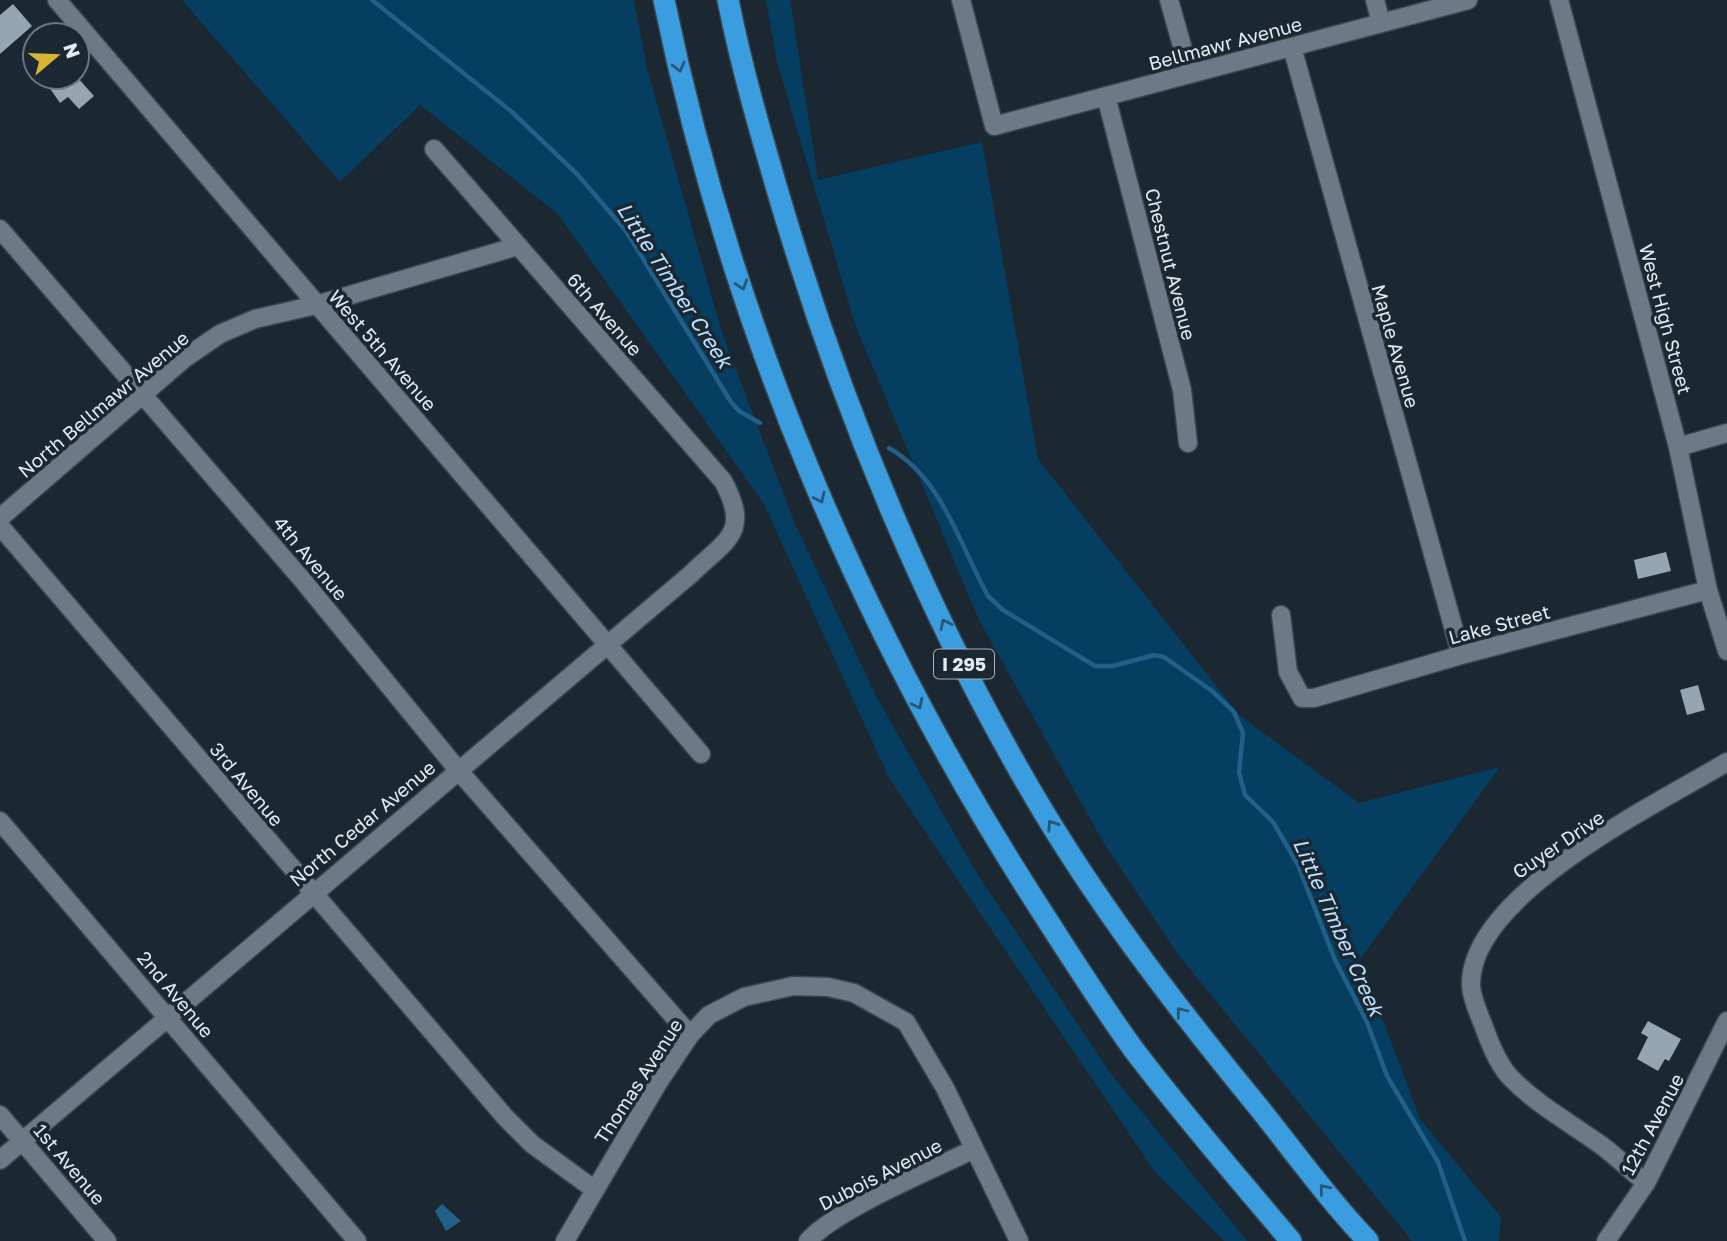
<svg xmlns="http://www.w3.org/2000/svg" width="1727" height="1241" font-family="'Golos Text',sans-serif">
  <style>
    .green { fill: #053e60 }
    .water { fill: #225f89 }
    .lines { fill: none; stroke-linecap: round; stroke-linejoin: round }
    .stream { stroke: #225f89; stroke-width: 4.5 }
    .building { fill: #95a5b1 }
    .minor-casing { stroke: #3a454e; stroke-width: 21 }
    .highway-casing { stroke: #3a454e; stroke-width: 24 }
    .minor { stroke: #6b7a86; stroke-width: 18 }
    .highway { stroke: #3a9ddf; stroke-width: 21 }
    .oneway { stroke: #275777 }
    .labels { text-anchor: middle; dominant-baseline: central; stroke-width: 7; stroke-linejoin: round; paint-order: stroke }
    .shield { fill: #1b2832; stroke: #a6b0b8; stroke-width: 2 }
    .shield-label { font-size: 18px; font-weight: bold; fill: #e2eaf1 }
    .street-label { font-size: 19px; fill: #e2eaf1; stroke: #1b2832 }
    .water-label { font-size: 21px; font-style: italic; fill: #bbe1ff; stroke: #1b2832 }
  </style>
  <rect width="100%" height="100%" fill="#1b2832"/>
  <path class="green" d="M 182,0 L 634,0 L 647,69 L 722,333 L 795,524 L 875,694 L 976,872 L 1111,1074 L 1247,1241 L 1224,1241 L 1155,1172 L 889,778 L 764,504 L 558,214 L 420,105 L 340,182 Z
    M 766,0 L 790,0 L 818,180 L 982,142 L 1038,459 L 1239,715 L 1359,803 L 1500,767 L 1360,959 L 1420,1119 L 1501,1217 L 1499,1241 L 1412,1241 L 1408,1236 L 1180,957 L 1102,840 L 979,620 L 856,327 L 777,62 Z"/>
  <path class="water" d="M 442,1204 L 461,1221 L 446,1231 L 435,1211 Z"/>
  <g class="lines">
    <path class="stream" d="M 372,0 L 512,112 L 577,174 L 626,231 L 731,402 L 739,411 L 760,423
      M 889,448 C 943,479 959,544 988,596 L 1003,610 L 1095,666 L 1113,666 L 1154,655 L 1164,657 L 1212,691 L 1234,712 L 1243,733 L 1239,772 L 1245,795 L 1273,822 L 1298,865 L 1335,960 L 1367,1022 L 1387,1076 L 1438,1162 L 1465,1241"/>
  </g>
  <path class="building" d="M 13,4 L 32,26 L 0,54 L 0,15 Z
    M 42,77 L 77,77 L 94,96 L 79,109 L 68,97 L 60,103 Z
    M 1666,552 L 1671,571 L 1638,579 L 1634,560 Z
    M 1698,685 L 1705,710 L 1687,715 L 1680,690 Z
    M 1648,1021 L 1681,1039 L 1669,1061 L 1665,1059 L 1658,1071 L 1637,1059 L 1648,1037 L 1641,1033 Z"/>
  <g class="lines">
    <defs>
      <path id="minor" d="M 57,0 L 701,754
        M 961,0 L 994,126 L 1468,0
        M 1169,0 L 1190,74
        M 1375,0 L 1381,23
        M 1559,0 L 1678,447 L 1708,590 L 1727,651
        M 1292,47 L 1461,655
        M 1106,96 L 1182,390 L 1188,443
        M 0,229 L 305,583 L 458,770 L 690,1035
        M 1678,447 L 1727,433
        M 0,518 L 185,358 L 220,334 L 255,319 L 316,305 L 518,246
        M 0,526 L 505,1117 L 532,1144 L 595,1190
        M 1281,615 L 1288,672 L 1302,698 L 1314,698 L 1461,655 L 1708,590
        M 0,821 L 357,1241
        M 0,1115 L 107,1241
        M 0,1160 L 691,574 C 727,539 751,533 723,481 L 434,149
        M 1646,1183 C 1631,1171 1617,1157 1601,1145 C 1572,1124 1537,1105 1511,1078 C 1499,1066 1490,1044 1484,1027 C 1479,1014 1472,1000 1471,986 C 1468,895 1659,803 1727,762
        M 565,1241 L 658,1083 L 690,1035 L 709,1015 L 744,997 L 793,986 L 828,987 L 854,993 L 906,1022 L 945,1088 L 1019,1241
        M 808,1241 C 836,1209 932,1170 974,1149
        M 1606,1241 L 1646,1183 L 1727,1021"/>
      <path id="highway" d="M 664,0 C 731,326 863,636 1044,915 C 1073,960 1102,1006 1134,1050 C 1184,1116 1238,1178 1291,1241
        M 728,0 C 742,70 762,138 782,206 C 844,414 931,624 1043,811 C 1107,917 1182,1014 1260,1109 C 1295,1153 1329,1200 1368,1241"/>
    </defs>
    <use href="#minor" class="minor-casing"/>
    <use href="#highway" class="highway-casing"/>
    <use href="#minor" class="minor"/>
    <use href="#highway" class="highway"/>
  </g>
  <defs><path id="oneway-chevron" d="M-2-3.5L2.5 0L-2 3.5" fill="none" stroke-width="1.6" stroke-linecap="round" stroke-linejoin="round" transform="scale(1.75)"/></defs>
  <g class="oneway">
    <use href="#oneway-chevron" transform="translate(679 67) rotate(76)"/>
    <use href="#oneway-chevron" transform="translate(742 285) rotate(72)"/>
    <use href="#oneway-chevron" transform="translate(820 498) rotate(65)"/>
    <use href="#oneway-chevron" transform="translate(945 624) rotate(-116)"/>
    <use href="#oneway-chevron" transform="translate(918 704) rotate(63)"/>
    <use href="#oneway-chevron" transform="translate(1052 825) rotate(-123)"/>
    <use href="#oneway-chevron" transform="translate(1181 1012) rotate(-128)"/>
    <use href="#oneway-chevron" transform="translate(1324 1189) rotate(-129)"/>
  </g>
  <g class="labels">
    <rect class="shield" x="934" y="649.5" width="60" height="29" rx="5"/>
    <g class="shield-label">
      <text x="964" y="664">I 295</text>
    </g>
    <g class="street-label">
      <text transform="translate(1225 43) rotate(-15)">Bellmawr Avenue</text>
      <text transform="translate(1171 264) rotate(76)">Chestnut Avenue</text>
      <text transform="translate(605 314) rotate(49)">6th Avenue</text>
      <text transform="translate(1666 319) rotate(75)">West High Street</text>
      <text transform="translate(1396 346) rotate(74)">Maple Avenue</text>
      <text transform="translate(383 350) rotate(49)">West 5th Avenue</text>
      <text transform="translate(103 404) rotate(-40)">North Bellmawr Avenue</text>
      <text transform="translate(311 558) rotate(50)">4th Avenue</text>
      <text transform="translate(1499 624) rotate(-15)">Lake Street</text>
      <text transform="translate(247 784) rotate(50)">3rd Avenue</text>
      <text transform="translate(362 823) rotate(-40)">North Cedar Avenue</text>
      <text transform="translate(1558 844) rotate(-34)">Guyer Drive</text>
      <text transform="translate(176 994) rotate(50)">2nd Avenue</text>
      <text transform="translate(638 1081) rotate(-57)">Thomas Avenue</text>
      <text transform="translate(1652 1124) rotate(-62)">12th Avenue</text>
      <text transform="translate(70 1164) rotate(50)">1st Avenue</text>
      <text transform="translate(880 1174) rotate(-27)">Dubois Avenue</text>
    </g>
    <g class="water-label">
      <text transform="translate(675 285) rotate(57)">Little Timber Creek</text>
      <text transform="translate(1339 927) rotate(66)">Little Timber Creek</text>
    </g>
  </g>
  <g transform="translate(56 56) rotate(71)"><circle r="33" fill="#1b2832" stroke="#6b767e" stroke-width="2"/>
  <path d="M0-5L12 26L0 18L-12 26Z" fill="#d8b434"/>
  <text y="-10" font-size="19" font-weight="bold" text-anchor="middle" fill="#e2eaf1">N</text>
  </g>
</svg>
